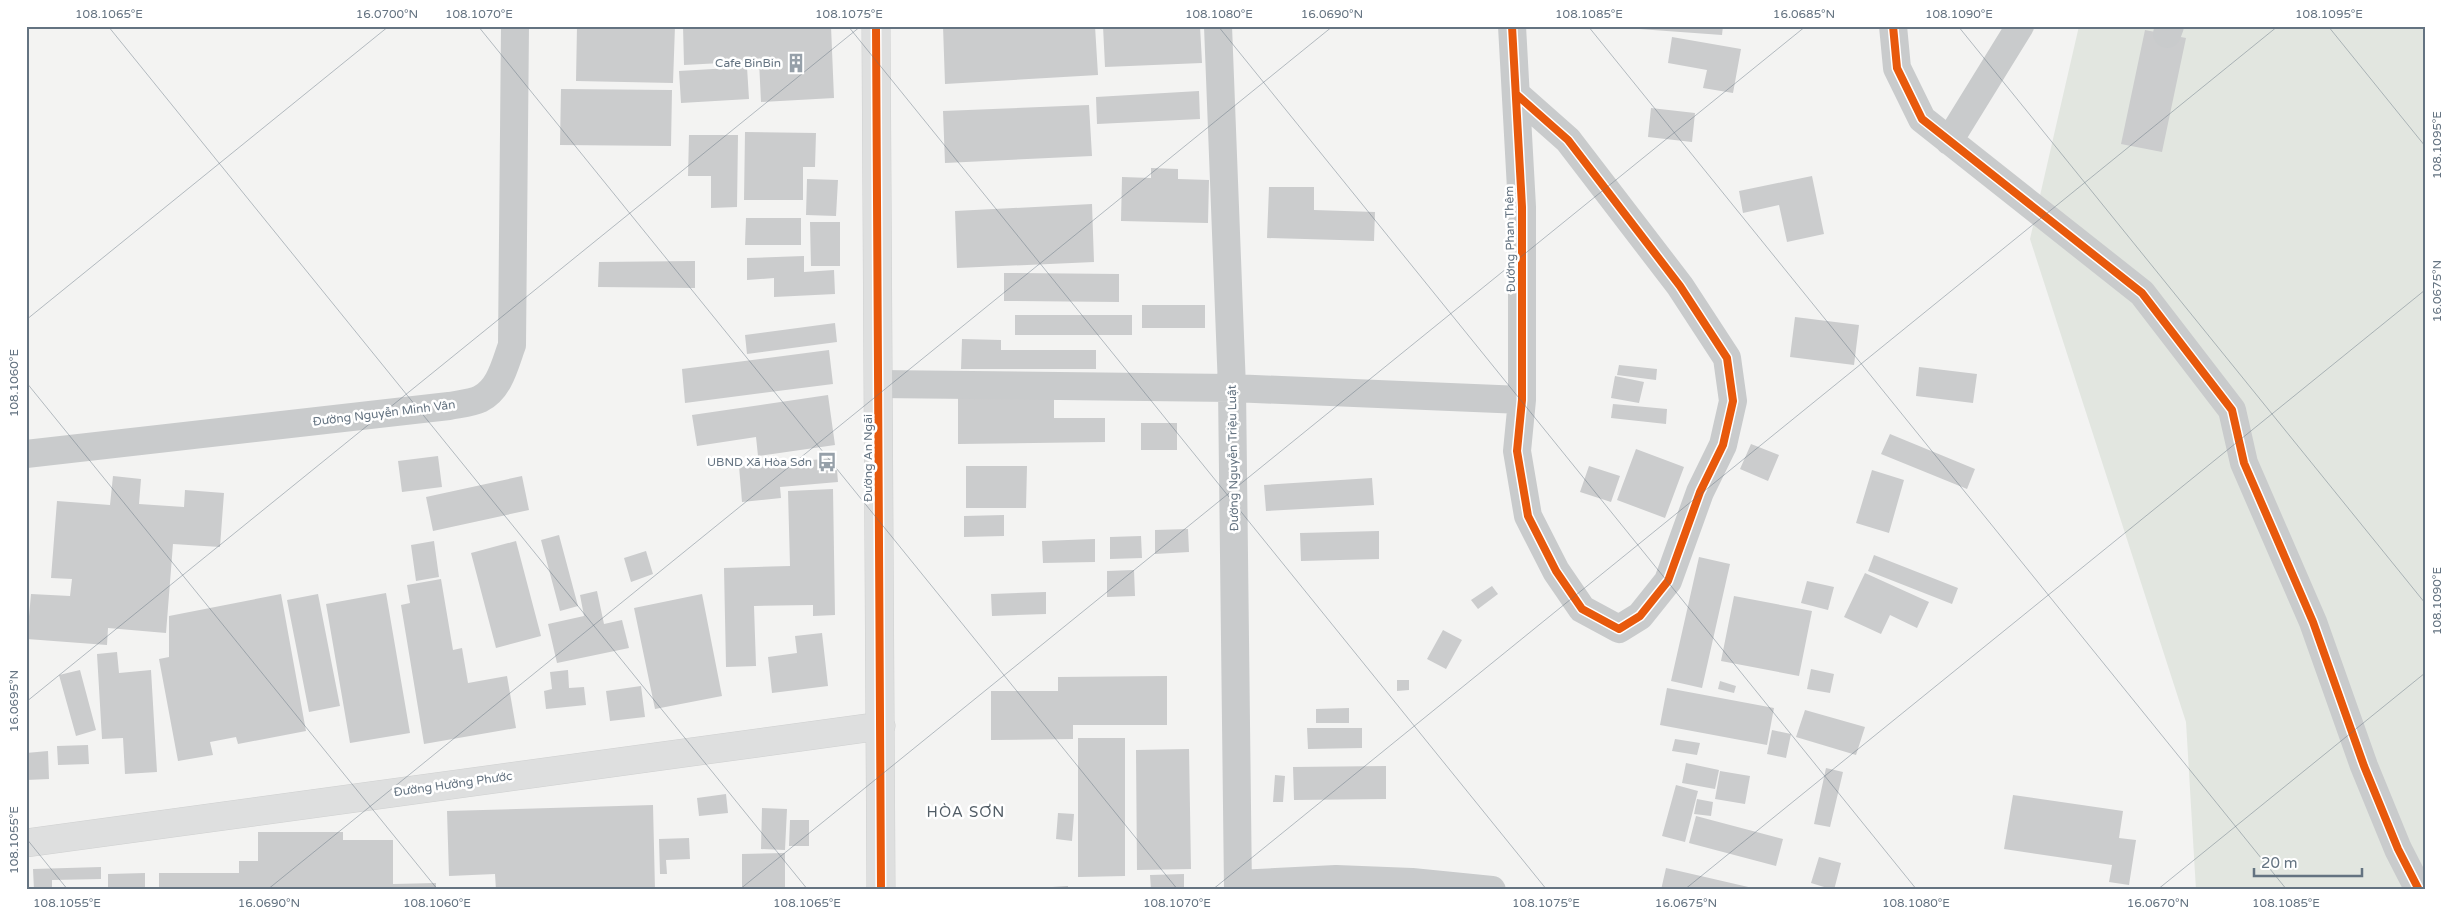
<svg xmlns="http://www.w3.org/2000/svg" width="2451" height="916" font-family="'Varela Round',sans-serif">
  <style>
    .green { fill: #e2e6e0 }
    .building { fill: #cbcccd }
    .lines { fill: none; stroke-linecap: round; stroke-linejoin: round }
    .secondary-casing { stroke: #cfd0d0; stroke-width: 29 }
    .minor { stroke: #c9cbcc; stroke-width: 28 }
    .secondary { stroke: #dedfdf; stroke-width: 28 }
    .cycleway-casing { stroke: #fff; stroke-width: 11 }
    .cycleway { stroke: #e8590c; stroke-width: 8 }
    .ticks { fill: none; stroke: #647381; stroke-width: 1; stroke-opacity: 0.45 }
    .labels { text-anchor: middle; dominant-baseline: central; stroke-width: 5; stroke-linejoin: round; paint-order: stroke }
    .poi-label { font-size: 12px; fill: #647381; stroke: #fff; text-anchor: end }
    .street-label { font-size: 12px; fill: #647381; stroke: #fff }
    .quarter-label { font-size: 15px; letter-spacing: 1px; fill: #525d66; stroke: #fff }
    .neatline { fill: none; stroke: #647381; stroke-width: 2 }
    .ticks-label { font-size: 12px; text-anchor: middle; fill: #647381 }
  </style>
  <rect width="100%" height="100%" fill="#f3f3f2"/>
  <path class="green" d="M 2079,26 L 2425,26 L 2425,890 L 2196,890 L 2186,722 L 2030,239 Z"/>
  <path class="building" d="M 577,26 L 675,26 L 673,83 L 576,81 Z
    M 683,26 L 831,26 L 834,98 L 761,102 L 759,61 L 684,65 Z
    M 943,26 L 1095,26 L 1098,75 L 945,84 Z
    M 1103,26 L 1200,26 L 1202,63 L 1105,67 Z
    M 1639,26 L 1723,26 L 1722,35 L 1639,29 Z
    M 2145,30 L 2186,38 L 2162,152 L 2121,144 Z
    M 1672,37 L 1741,49 L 1733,93 L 1703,88 L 1707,70 L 1668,63 Z
    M 747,67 L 749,99 L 681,103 L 679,71 Z
    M 561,89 L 672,90 L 671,146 L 560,145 Z
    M 1199,91 L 1200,119 L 1097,124 L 1096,97 Z
    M 1089,105 L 1092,156 L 945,163 L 943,111 Z
    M 1651,108 L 1695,113 L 1692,142 L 1648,137 Z
    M 745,132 L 816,133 L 815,167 L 803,167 L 803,200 L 744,200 Z
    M 689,135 L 738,135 L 737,207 L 711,208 L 711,176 L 688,176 Z
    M 1151,168 L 1178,169 L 1178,179 L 1209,180 L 1208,223 L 1121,221 L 1122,177 L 1151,178 Z
    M 1812,176 L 1824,234 L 1787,242 L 1779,205 L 1743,213 L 1739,191 Z
    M 807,179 L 838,180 L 836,216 L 806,215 Z
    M 1269,187 L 1314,187 L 1314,210 L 1375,212 L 1374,241 L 1267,238 Z
    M 1092,204 L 1094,262 L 957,268 L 955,211 Z
    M 746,218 L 801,218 L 801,245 L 745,245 Z
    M 810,222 L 840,222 L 840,266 L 811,266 Z
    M 804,256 L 804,272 L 834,270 L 835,294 L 774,297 L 774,278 L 747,280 L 747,258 Z
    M 695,261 L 695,288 L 598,287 L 599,262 Z
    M 1004,273 L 1119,274 L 1119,302 L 1004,301 Z
    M 1142,305 L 1205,305 L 1205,328 L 1142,328 Z
    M 1015,315 L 1132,315 L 1132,335 L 1015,335 Z
    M 1795,317 L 1859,325 L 1854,365 L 1790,357 Z
    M 835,323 L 837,342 L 747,354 L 745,335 Z
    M 962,339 L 1001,340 L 1001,350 L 1096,350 L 1096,369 L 961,369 Z
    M 829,350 L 833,384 L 685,403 L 682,369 Z
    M 1619,365 L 1657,369 L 1656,380 L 1617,375 Z
    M 1919,367 L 1977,374 L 1973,403 L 1916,396 Z
    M 1615,376 L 1644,382 L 1639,403 L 1611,398 Z
    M 828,395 L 835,445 L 758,456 L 756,437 L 697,446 L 692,415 Z
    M 1054,397 L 1054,418 L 1105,418 L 1105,442 L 958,444 L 958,398 Z
    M 1613,404 L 1667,409 L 1666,424 L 1611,418 Z
    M 1141,423 L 1177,423 L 1177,450 L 1141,450 Z
    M 1890,434 L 1975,469 L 1967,489 L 1881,454 Z
    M 1751,444 L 1779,455 L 1768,481 L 1740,469 Z
    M 1636,449 L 1684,467 L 1665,518 L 1617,500 Z
    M 438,456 L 442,487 L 402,492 L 398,461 Z
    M 836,458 L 838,482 L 780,487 L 781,498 L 742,502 L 739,466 Z
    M 966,466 L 1027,466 L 1026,508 L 966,508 Z
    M 1589,466 L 1620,476 L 1611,502 L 1580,492 Z
    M 1872,470 L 1904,480 L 1889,533 L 1856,523 Z
    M 113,476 L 141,479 L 139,504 L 184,507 L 185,490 L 224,493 L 220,547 L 173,544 L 166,633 L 108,628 L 107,645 L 27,639 L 31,594 L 70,596 L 72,579 L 51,578 L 57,501 L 110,505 Z
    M 522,476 L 529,510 L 433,531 L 426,497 Z
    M 1372,478 L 1374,505 L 1266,511 L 1264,485 Z
    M 833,489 L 835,615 L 813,616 L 813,605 L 754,606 L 756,666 L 726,667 L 724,568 L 790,566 L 788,491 Z
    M 1004,515 L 1004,536 L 964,537 L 964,516 Z
    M 1188,529 L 1189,552 L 1155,554 L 1155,530 Z
    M 1379,531 L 1379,559 L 1301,561 L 1300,533 Z
    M 559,535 L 578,606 L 560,611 L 541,540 Z
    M 1141,536 L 1142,558 L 1110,559 L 1110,537 Z
    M 1095,539 L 1095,562 L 1043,563 L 1042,541 Z
    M 434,541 L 439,577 L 416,581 L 411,545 Z
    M 516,541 L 541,636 L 496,648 L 471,553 Z
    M 646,551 L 653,574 L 631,582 L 624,558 Z
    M 1874,555 L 1958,588 L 1952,604 L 1868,571 Z
    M 1699,557 L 1730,564 L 1702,688 L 1671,681 Z
    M 1134,570 L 1135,596 L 1107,597 L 1107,571 Z
    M 1865,573 L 1929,602 L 1917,628 L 1890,615 L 1881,634 L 1844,617 Z
    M 441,579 L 453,650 L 462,648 L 468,683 L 507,676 L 516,728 L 424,744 L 401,605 L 410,603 L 407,585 Z
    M 1807,581 L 1834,587 L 1828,610 L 1801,603 Z
    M 1492,586 L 1498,594 L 1478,609 L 1471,600 Z
    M 597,591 L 604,624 L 622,620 L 629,648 L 557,663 L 548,624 L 584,616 L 580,595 Z
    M 1046,592 L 1046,614 L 992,616 L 991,594 Z
    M 386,593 L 410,733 L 350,743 L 326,604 Z
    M 281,594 L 306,731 L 238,744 L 236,737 L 210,742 L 213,755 L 178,761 L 159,659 L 169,657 L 169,616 Z
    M 318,594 L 340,706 L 309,712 L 287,600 Z
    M 702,594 L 722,696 L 655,709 L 634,608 Z
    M 1734,596 L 1812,611 L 1799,676 L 1721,661 Z
    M 1443,630 L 1462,640 L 1446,669 L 1427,659 Z
    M 822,633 L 828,686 L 772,693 L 768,657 L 797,653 L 795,636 Z
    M 117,652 L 119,673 L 151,670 L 157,772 L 125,774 L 123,738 L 102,739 L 97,654 Z
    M 1811,669 L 1834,674 L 1830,693 L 1807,689 Z
    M 80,670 L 96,730 L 76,736 L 59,675 Z
    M 568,670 L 569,688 L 584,687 L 586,705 L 546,709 L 544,691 L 552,689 L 550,672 Z
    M 1167,676 L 1167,725 L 1073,725 L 1073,739 L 991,740 L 991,691 L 1058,691 L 1058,677 Z
    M 1397,680 L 1409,680 L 1409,690 L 1397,691 Z
    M 1720,681 L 1736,686 L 1734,693 L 1718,689 Z
    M 641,686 L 645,717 L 610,721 L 606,691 Z
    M 1667,688 L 1774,708 L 1767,745 L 1660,725 Z
    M 1349,708 L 1349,723 L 1316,723 L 1316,709 Z
    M 1805,710 L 1865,727 L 1856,755 L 1796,737 Z
    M 1307,728 L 1362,728 L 1362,748 L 1308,749 Z
    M 1772,730 L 1791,734 L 1786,758 L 1767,754 Z
    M 1078,738 L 1125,738 L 1125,876 L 1078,877 Z
    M 1675,739 L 1700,743 L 1697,755 L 1672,751 Z
    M 88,745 L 89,764 L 58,765 L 57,746 Z
    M 1189,749 L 1191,869 L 1137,870 L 1136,750 Z
    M 48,751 L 49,779 L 26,780 L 26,753 Z
    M 1686,763 L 1719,770 L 1715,789 L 1682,783 Z
    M 1386,766 L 1386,799 L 1294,800 L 1293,767 Z
    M 1826,768 L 1843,772 L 1830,827 L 1814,824 Z
    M 1720,771 L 1750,776 L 1745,804 L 1715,799 Z
    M 1275,775 L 1285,776 L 1283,802 L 1273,802 Z
    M 1676,785 L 1698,791 L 1685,842 L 1662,836 Z
    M 726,794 L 728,813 L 699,816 L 697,798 Z
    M 2013,795 L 2123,811 L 2119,838 L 2136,840 L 2129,885 L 2109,882 L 2112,865 L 2004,849 Z
    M 1697,799 L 1713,802 L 1711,816 L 1694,814 Z
    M 653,805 L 655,890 L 496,890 L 495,874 L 449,876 L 447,811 Z
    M 762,808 L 787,809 L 785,850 L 761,849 Z
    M 1058,813 L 1074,814 L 1072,841 L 1056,839 Z
    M 1696,816 L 1783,839 L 1776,866 L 1689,843 Z
    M 790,820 L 809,820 L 809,846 L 789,846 Z
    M 258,832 L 343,832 L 343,840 L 393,840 L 393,884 L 436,883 L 436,890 L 159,890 L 159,873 L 239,873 L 239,861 L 258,861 Z
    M 689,838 L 690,859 L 666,860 L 667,874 L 660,874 L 659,839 Z
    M 785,853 L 785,890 L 742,890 L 742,854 Z
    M 1819,857 L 1841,863 L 1834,890 L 1811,883 Z
    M 101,867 L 101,879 L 52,880 L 52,890 L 34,890 L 33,869 Z
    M 1666,868 L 1757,889 L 1757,890 L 1661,890 Z
    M 145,873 L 145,890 L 108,890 L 108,874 Z
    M 1184,874 L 1184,890 L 1151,890 L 1150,875 Z
    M 1068,886 L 1068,890 L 1036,890 L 1036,888 Z"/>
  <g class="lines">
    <defs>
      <path id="secondary" d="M 876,26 L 881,890
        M 26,843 L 881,726"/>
    </defs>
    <use href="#secondary" class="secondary-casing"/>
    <path class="minor" d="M 1218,26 L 1232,388 L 1238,890
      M 1512,26 L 1522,207 L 1522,400 L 1517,451 L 1528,516 L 1556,571 L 1582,609 L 1619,629 L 1640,616 L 1668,581 L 1700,492 L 1723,445 L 1733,401 L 1727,358 L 1680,286 L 1568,140 L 1516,94
      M 1893,26 L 1897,68 L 1922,119 L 2142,293 L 2232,410 L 2244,463 L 2313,622 L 2364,766 L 2398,849 L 2419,890
      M 2167,34 L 2170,26
      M 1949,141 L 2020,26
      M 878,384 L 1232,388 L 1522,400
      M 26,454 L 449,406 C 459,404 472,403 480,399 C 500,389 505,364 512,345 L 515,26
      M 1238,884 L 1336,879 L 1412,882 L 1492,890"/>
    <use href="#secondary" class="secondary"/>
    <defs>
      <path id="cycleway" d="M 876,26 L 881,890
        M 1512,26 L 1522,207 L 1522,400 L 1517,451 L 1528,516 L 1556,571 L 1582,609 L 1619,629 L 1640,616 L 1668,581 L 1700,492 L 1723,445 L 1733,401 L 1727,358 L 1680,286 L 1568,140 L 1516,94
        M 1893,26 L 1897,68 L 1922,119 L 2142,293 L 2232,410 L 2244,463 L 2313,622 L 2364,766 L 2398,849 L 2419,890"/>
    </defs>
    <use href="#cycleway" class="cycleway-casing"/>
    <use href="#cycleway" class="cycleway"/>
  </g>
  <path class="ticks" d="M 108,26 L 808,890M 478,26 L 1178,890M 848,26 L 1547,890M 1218,26 L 1917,890M 1588,26 L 2287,890M 1958,26 L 2425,603M 2328,26 L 2425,146M 26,320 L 389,26M 26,382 L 438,890M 26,702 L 861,26M 26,838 L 68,890M 267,890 L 1333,26M 739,890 L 1806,26M 1212,890 L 2278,26M 1684,890 L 2425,290M 2157,890 L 2425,673"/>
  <defs>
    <symbol id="building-bare" viewBox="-9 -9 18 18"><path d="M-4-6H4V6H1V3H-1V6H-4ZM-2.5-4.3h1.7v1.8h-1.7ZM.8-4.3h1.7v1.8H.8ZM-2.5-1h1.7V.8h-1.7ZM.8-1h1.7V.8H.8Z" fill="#96a0a9" stroke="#fff" stroke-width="2.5" paint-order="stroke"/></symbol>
    <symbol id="bus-bare" viewBox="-9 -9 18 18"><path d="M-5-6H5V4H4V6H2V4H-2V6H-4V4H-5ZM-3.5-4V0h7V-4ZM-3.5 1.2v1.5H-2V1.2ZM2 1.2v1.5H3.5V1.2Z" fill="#96a0a9" stroke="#fff" stroke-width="2.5" paint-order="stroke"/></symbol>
  </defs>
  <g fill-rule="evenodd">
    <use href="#building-bare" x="782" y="49" width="28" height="28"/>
    <use href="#bus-bare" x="813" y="448" width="28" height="28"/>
  </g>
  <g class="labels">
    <g class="poi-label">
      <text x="781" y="63">Cafe BinBin</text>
      <text x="812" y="462">UBND Xã Hòa Sơn</text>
    </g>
    <g class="street-label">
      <text transform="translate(1510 239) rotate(-91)">Đường Phan Thêm</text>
      <text transform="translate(384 413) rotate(-7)">Đường Nguyễn Minh Vân</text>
      <text transform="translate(868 458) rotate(-90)">Đường An Ngãi</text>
      <text transform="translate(1233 458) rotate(-91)">Đường Nguyễn Triệu Luật</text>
      <text transform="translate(453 784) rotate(-8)">Đường Hưởng Phước</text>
    </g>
    <g class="quarter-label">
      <text x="966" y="812">HÒA SƠN</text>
    </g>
  </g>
  <rect width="2451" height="916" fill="none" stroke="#ffffff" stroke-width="55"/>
  <path d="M2254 868v8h108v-8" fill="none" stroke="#647381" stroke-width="2.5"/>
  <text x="2261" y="868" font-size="15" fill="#647381" stroke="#ffffff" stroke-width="4" paint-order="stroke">20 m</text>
  <rect x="28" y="28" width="2396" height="860" class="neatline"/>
  <g class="ticks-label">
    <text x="109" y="18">108.1065°E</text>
    <text x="387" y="18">16.0700°N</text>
    <text x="479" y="18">108.1070°E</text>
    <text x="849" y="18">108.1075°E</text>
    <text x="1219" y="18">108.1080°E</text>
    <text x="1332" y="18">16.0690°N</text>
    <text x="1589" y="18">108.1085°E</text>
    <text x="1804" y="18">16.0685°N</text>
    <text x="1959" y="18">108.1090°E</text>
    <text x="2329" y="18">108.1095°E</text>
    <text transform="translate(2437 145) rotate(-90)" y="4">108.1095°E</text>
    <text transform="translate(2437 291) rotate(-90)" y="4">16.0675°N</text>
    <text transform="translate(14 383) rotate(-90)" y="4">108.1060°E</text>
    <text transform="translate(2437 601) rotate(-90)" y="4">108.1090°E</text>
    <text transform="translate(14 701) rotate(-90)" y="4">16.0695°N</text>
    <text transform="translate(14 840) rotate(-90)" y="4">108.1055°E</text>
    <text x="67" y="907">108.1055°E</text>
    <text x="269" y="907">16.0690°N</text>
    <text x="437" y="907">108.1060°E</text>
    <text x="807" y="907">108.1065°E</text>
    <text x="1177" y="907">108.1070°E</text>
    <text x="1546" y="907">108.1075°E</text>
    <text x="1686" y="907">16.0675°N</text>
    <text x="1916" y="907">108.1080°E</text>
    <text x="2158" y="907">16.0670°N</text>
    <text x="2286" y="907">108.1085°E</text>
  </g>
</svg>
